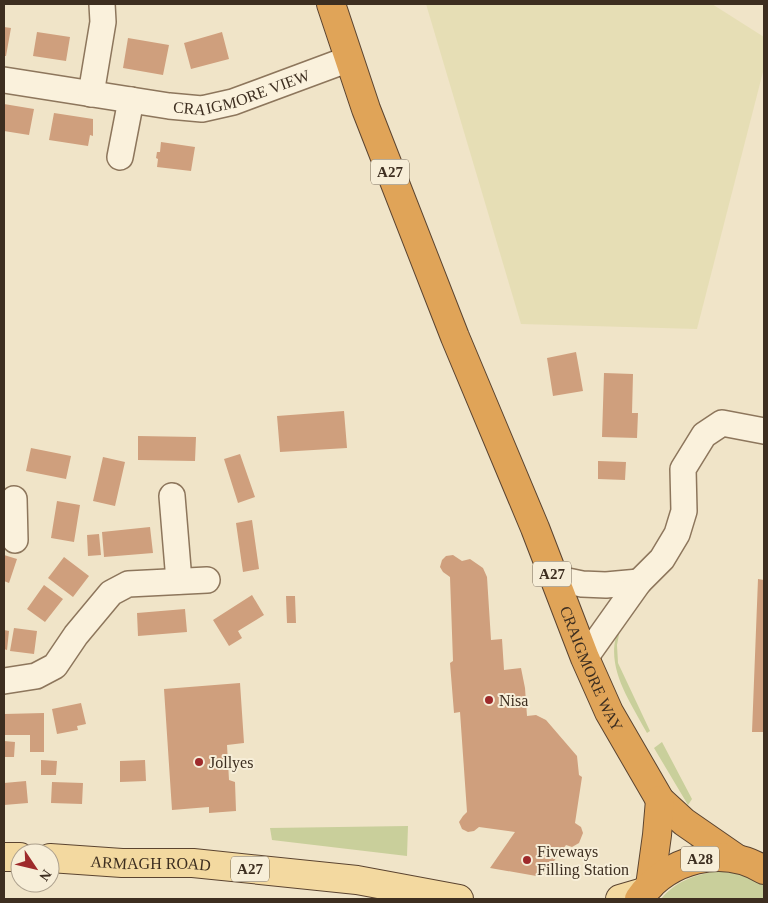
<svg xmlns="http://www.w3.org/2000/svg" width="768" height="903" font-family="'Times New Roman',serif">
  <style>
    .farmland { fill: #e6deb5 }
    .green { fill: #c9cf9b }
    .building { fill: #cf9f7d }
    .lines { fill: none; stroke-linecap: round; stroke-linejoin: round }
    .minor-casing { stroke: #8d765c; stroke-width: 28 }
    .major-casing { stroke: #5b4430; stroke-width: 30 }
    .highway-casing { stroke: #5b4430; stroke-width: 30 }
    .minor { stroke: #faf1dc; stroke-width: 25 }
    .major { stroke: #f3d9a0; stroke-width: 28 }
    .highway { stroke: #e0a458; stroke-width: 28 }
    .poi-dot { fill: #9e2a2b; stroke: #f7eed8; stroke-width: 2 }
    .labels { text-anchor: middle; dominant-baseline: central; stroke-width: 4; stroke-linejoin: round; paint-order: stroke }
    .shield { fill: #f7eed8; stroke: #756857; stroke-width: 1 }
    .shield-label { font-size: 15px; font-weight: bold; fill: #3d2e20 }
    .street-label { font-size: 16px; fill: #3d2e20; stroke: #f7eed8 }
    .poi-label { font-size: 16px; fill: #3d2e20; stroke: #f7eed8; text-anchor: start }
  </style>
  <rect width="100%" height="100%" fill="#f0e4c8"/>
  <path class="farmland" d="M 426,4 L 712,4 L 764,37 L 764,68 L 697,329 L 521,324 Z"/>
  <path class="green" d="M 621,624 L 617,645 L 618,663 L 650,731 L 647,733 C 629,699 601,662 621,624 Z
    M 662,742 L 692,799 L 688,805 L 654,748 Z
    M 408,826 L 407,856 L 272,840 L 270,828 Z
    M 715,871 L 740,874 L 763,884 L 764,885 L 764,899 L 661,899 C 676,881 693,876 715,871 Z"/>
  <path class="building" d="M 4,27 L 11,28 L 6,56 L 4,56 Z
    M 37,32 L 70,37 L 66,61 L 33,56 Z
    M 222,32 L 229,59 L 191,69 L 184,43 Z
    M 128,38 L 169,45 L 163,75 L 123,68 Z
    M 4,104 L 34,109 L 29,135 L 4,131 Z
    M 54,113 L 93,119 L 93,136 L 90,135 L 88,146 L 49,140 Z
    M 161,142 L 195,147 L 191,171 L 157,167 L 158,159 L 156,158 L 157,152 L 160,152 Z
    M 576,352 L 583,391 L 553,396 L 547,358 Z
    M 604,373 L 633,374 L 632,413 L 638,413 L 637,438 L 602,437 Z
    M 344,411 L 347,448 L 280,452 L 277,416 Z
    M 138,436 L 196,437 L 195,461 L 138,460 Z
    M 31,448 L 71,456 L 66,479 L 26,471 Z
    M 240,454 L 255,497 L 238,503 L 224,459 Z
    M 103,457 L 125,462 L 115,506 L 93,501 Z
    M 598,461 L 626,462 L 625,480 L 598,479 Z
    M 57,501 L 80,505 L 74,542 L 51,538 Z
    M 252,520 L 259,569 L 243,572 L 236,523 Z
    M 150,527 L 153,553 L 104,557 L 102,532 Z
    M 99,534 L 101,555 L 88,556 L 87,535 Z
    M 4,555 L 17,559 L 9,583 L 4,581 Z
    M 453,555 L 462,561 L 470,559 L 483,568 L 487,577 L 491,640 L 502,639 L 504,670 L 521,668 L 525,688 L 527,716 L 536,715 L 546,720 L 577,756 L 579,775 L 582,777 L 575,823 L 581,827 L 583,833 L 579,843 L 572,847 L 566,845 L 542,877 L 490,868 L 515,832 L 479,827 L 474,831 L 468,832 L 462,829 L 459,822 L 463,816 L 467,812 L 460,712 L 454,713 L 450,663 L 453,661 L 450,577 L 443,572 L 440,567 L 442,560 L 446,556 Z
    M 64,557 L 89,576 L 73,597 L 48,578 Z
    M 758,579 L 764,580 L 764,732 L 752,732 Z
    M 44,585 L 63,599 L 45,622 L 27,609 Z
    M 252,595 L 264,615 L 238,631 L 242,638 L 229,646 L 213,620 Z
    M 286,596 L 295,596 L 296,623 L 287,623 Z
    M 185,609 L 187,632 L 138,636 L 137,613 Z
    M 14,628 L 37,631 L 34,654 L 10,651 Z
    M 4,630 L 9,631 L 7,650 L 4,649 Z
    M 240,683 L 244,743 L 227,745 L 229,780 L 235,782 L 236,811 L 209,813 L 209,807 L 172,810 L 164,689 Z
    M 81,703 L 86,724 L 77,726 L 78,730 L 57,734 L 52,709 Z
    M 44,713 L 44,752 L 30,752 L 30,735 L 4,735 L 4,714 Z
    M 4,741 L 15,742 L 14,757 L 4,757 Z
    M 41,760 L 57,761 L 56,775 L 41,775 Z
    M 145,760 L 146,781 L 120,782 L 120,761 Z
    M 26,781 L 28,803 L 4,805 L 4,783 Z
    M 52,782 L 83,783 L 82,804 L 51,803 Z"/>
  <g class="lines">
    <defs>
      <g id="minor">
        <path id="s1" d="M 4,80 L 169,106 L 202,109 L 233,102 L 349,59"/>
        <path d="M 91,94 L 103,22 L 102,4"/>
        <path d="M 120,157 L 131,100"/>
        <path d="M 172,496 L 179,581"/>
        <path d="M 14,499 L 15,540"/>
        <path d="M 553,578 L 582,584 L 606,585 L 639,582"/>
        <path d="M 585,658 L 639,582 L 662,559 L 677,534 L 684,511 L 683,469 L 704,435 L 722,423 L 764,431"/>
        <path d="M 4,681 L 36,676 L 55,666 L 76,635 L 111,593 L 128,584 L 207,580"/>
      </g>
      <g id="major">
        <path d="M 4,857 L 20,857"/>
        <path id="s2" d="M 50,858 L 122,863 L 193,863 L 357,880 L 459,899"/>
        <path d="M 620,899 L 644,892"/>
      </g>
      <g id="highway">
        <path id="s3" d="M 331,4 L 366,109 L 455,337 L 535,528 L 585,658 L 609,712 L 660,800 L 684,822 L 736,858"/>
        <path d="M 650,886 L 657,835 L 660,800"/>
        <path d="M 639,899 C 667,859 722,844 764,870"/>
      </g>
    </defs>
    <use href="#minor" class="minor-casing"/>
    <use href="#major" class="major-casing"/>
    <use href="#highway" class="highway-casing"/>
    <use href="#minor" class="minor"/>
    <use href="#major" class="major"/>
    <use href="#highway" class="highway"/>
  </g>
  <g class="poi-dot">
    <circle cx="489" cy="700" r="5"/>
    <circle cx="199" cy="762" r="5"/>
    <circle cx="527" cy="860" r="5"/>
  </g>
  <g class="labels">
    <g class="shield">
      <rect x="371" y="159.5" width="38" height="25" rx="4"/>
      <rect x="533" y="561.5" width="38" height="25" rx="4"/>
      <rect x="681" y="846.5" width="38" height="25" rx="4"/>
      <rect x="231" y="856.5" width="38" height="25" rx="4"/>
    </g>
    <g class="shield-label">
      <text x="390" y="172">A27</text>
      <text x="552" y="574">A27</text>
      <text x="700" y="859">A28</text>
      <text x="250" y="869">A27</text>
    </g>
    <g class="street-label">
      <text stroke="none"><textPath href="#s1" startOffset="242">CRAIGMORE VIEW</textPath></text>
      <text stroke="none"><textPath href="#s3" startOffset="714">CRAIGMORE WAY</textPath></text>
      <text stroke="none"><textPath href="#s2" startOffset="101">ARMAGH ROAD</textPath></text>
    </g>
    <g class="poi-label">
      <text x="499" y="700">Nisa</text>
      <text x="209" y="762">Jollyes</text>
      <text x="537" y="851">Fiveways<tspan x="537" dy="18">Filling Station</tspan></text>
    </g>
  </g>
  <rect width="768" height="903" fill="none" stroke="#3d2e20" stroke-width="10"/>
  <g transform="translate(35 868) rotate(125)"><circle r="24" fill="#f7eed8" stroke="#ada18e"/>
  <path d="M0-4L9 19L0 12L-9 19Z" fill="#9e2a2b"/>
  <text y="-8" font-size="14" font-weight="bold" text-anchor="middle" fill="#3d2e20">N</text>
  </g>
</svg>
